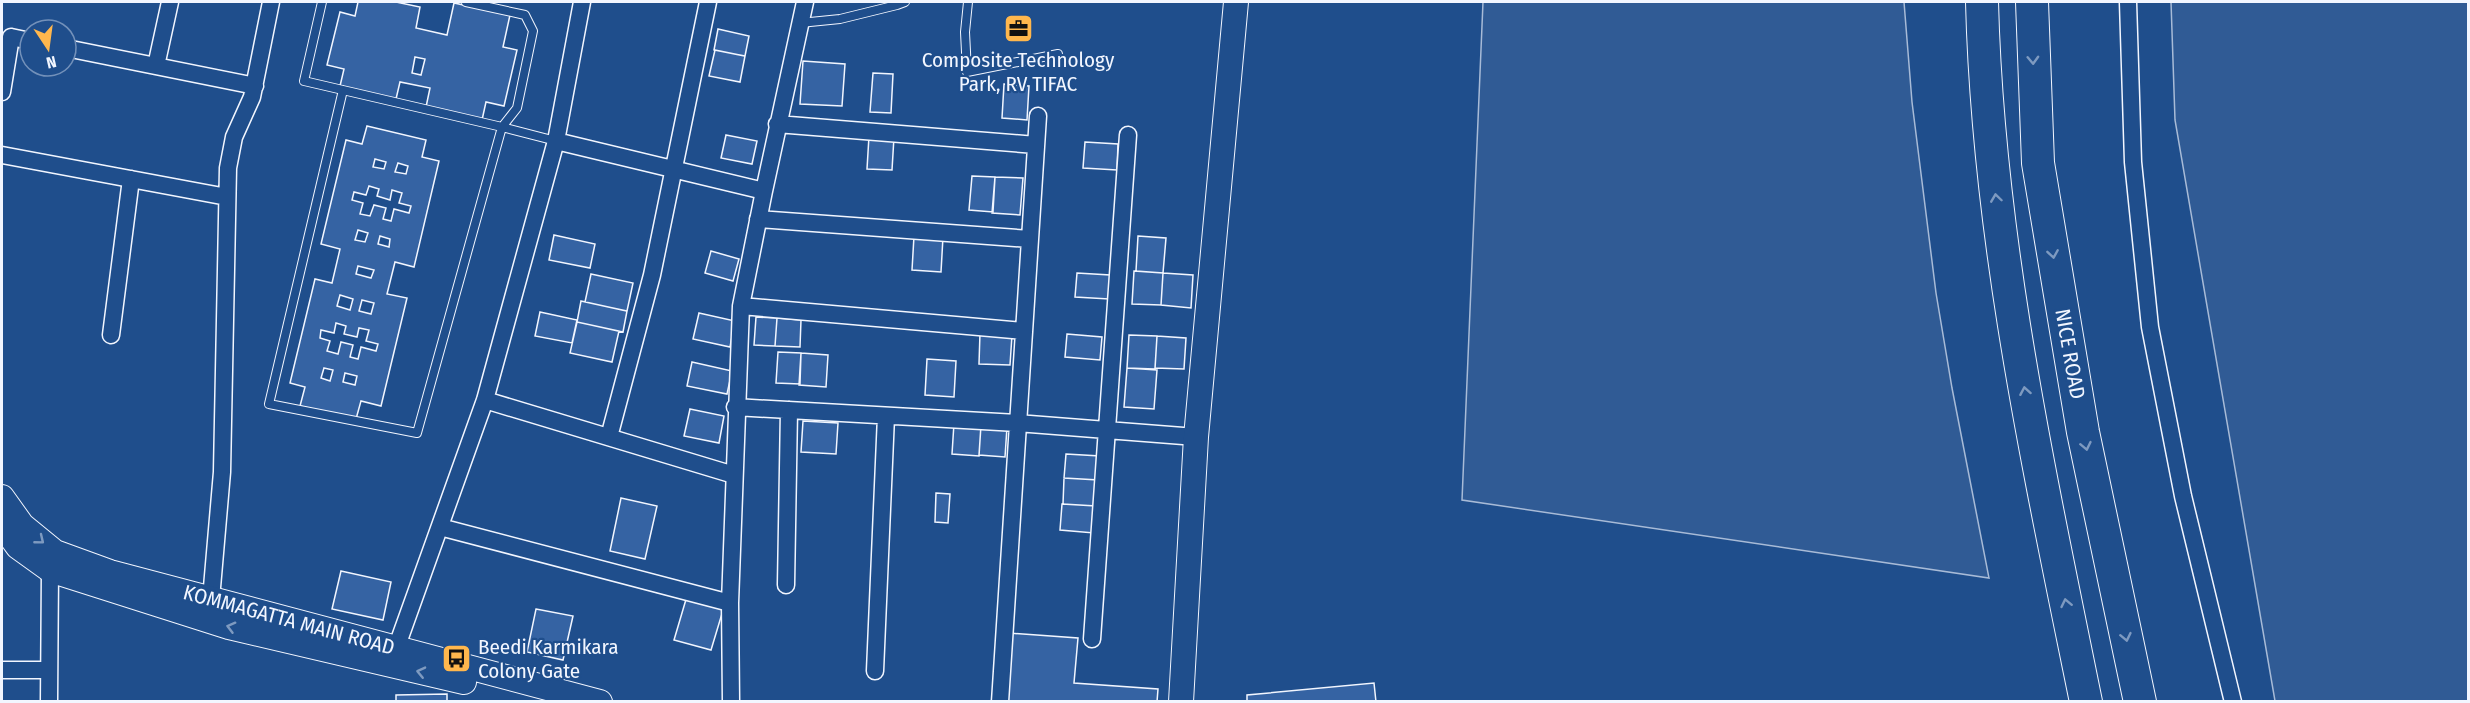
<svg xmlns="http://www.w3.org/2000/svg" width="2470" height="703" font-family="'Fira Sans Condensed',sans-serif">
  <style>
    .built { fill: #305b95; stroke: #a8bbd7; stroke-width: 1.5 }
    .building { fill: #3563a3; stroke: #f2f6ff; stroke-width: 1.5; fill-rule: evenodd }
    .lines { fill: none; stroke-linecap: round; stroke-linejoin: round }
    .lane-casing { stroke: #f2f6ff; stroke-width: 10 }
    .street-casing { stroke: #f2f6ff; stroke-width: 19 }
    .secondary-casing { stroke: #f2f6ff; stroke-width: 26 }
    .highway-casing { stroke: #f2f6ff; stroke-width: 34 }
    .lane { stroke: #1f4e8c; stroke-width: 8 }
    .street { stroke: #1f4e8c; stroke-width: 16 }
    .secondary { stroke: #1f4e8c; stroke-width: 24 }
    .highway { stroke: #1f4e8c; stroke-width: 32 }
    .oneway { stroke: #7e9ac0 }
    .labels { text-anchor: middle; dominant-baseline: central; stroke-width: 4.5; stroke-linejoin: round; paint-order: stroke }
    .poi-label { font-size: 21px; fill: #f2f6ff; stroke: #1f4e8c }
    .street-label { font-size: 21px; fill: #f2f6ff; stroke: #1f4e8c }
  </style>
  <rect width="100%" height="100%" fill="#1f4e8c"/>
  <path class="built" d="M 1483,2 L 1904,2 L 1912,102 L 1936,293 L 1952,388 L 1989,578 L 1462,500 Z
    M 2171,2 L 2468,2 L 2468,701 L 2275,701 L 2175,120 Z"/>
  <path class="building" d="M 358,2 L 396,2 L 420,7 L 416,28 L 447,35 L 454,3 L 510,15 L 503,47 L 517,50 L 504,106 L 486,102 L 482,120 L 426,107 L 430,88 L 400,82 L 396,99 L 340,86 L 344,69 L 327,65 L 340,12 L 355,16 ZM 415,57 L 425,59 L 421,75 L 412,73 Z
    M 718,29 L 749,36 L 745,56 L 714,50 Z
    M 715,50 L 745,56 L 740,82 L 709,76 Z
    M 803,61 L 845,64 L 842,106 L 800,104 Z
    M 873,73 L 893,74 L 891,113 L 870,112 Z
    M 1004,84 L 1029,86 L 1027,120 L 1002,118 Z
    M 367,126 L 426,140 L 422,157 L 439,161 L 414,267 L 395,262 L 387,294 L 407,298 L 381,406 L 361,401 L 356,419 L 300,406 L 305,387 L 290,383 L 315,279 L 332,283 L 340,249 L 321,244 L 346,140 L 362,144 ZM 375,159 L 386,162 L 384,169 L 373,167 ZM 398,163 L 408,166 L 406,174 L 395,172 ZM 369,186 L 379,189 L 377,196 L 390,200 L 392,190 L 402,193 L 399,203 L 411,206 L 409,213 L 394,209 L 391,221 L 383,219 L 386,208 L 374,205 L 370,216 L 360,214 L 363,203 L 352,200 L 354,192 L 366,195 ZM 358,230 L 368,233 L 365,242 L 355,240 ZM 380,236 L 390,239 L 389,247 L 378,244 ZM 358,266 L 374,270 L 371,278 L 356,274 ZM 340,295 L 353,299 L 350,310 L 337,306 ZM 362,300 L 374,303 L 371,314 L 359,311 ZM 336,323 L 346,326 L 344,334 L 357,337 L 359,328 L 369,330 L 366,341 L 378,344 L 376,351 L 361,347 L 358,359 L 350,357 L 353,345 L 341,342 L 338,354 L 327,351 L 330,341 L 320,338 L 321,330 L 334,333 ZM 324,368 L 333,370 L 330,381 L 321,378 ZM 345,373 L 357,376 L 355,385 L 343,382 Z
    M 726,135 L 757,141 L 752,164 L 721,158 Z
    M 869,136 L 894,137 L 892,170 L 867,169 Z
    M 1085,142 L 1118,144 L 1117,170 L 1083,168 Z
    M 972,176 L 995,177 L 993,212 L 969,210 Z
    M 995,177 L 1023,178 L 1020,215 L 992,213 Z
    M 554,235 L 595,244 L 590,268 L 549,260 Z
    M 914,236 L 943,237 L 941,272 L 912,270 Z
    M 1138,236 L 1166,238 L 1163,273 L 1136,271 Z
    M 711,251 L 739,259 L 733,281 L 705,273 Z
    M 1134,271 L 1163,273 L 1161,305 L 1132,304 Z
    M 1077,273 L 1110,275 L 1109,299 L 1075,297 Z
    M 1163,273 L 1193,275 L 1191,308 L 1161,305 Z
    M 591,274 L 633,283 L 627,311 L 585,302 Z
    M 581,301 L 627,311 L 623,332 L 577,322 Z
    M 540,312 L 577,320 L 572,343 L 535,336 Z
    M 699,313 L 735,321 L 730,347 L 693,339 Z
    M 756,317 L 777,318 L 775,346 L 754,345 Z
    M 777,318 L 801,320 L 800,347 L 775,346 Z
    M 577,322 L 619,331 L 612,362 L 570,353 Z
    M 980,333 L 1012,335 L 1010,365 L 979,364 Z
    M 1067,334 L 1102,337 L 1100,360 L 1065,357 Z
    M 1129,335 L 1157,336 L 1155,369 L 1127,368 Z
    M 1157,336 L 1186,338 L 1184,369 L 1155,368 Z
    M 778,352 L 801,353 L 800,384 L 776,383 Z
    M 801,353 L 828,355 L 826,387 L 799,385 Z
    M 927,359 L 956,361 L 954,397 L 925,395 Z
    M 692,362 L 732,371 L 727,394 L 687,386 Z
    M 1127,368 L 1157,370 L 1154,409 L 1124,407 Z
    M 690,409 L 724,416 L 719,443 L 684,436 Z
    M 803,421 L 838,423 L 836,454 L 801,452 Z
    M 954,423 L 981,425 L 979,456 L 952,454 Z
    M 981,425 L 1007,427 L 1005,457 L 979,455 Z
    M 1066,454 L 1100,456 L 1098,480 L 1064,478 Z
    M 1064,478 L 1098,480 L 1096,506 L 1063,504 Z
    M 936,493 L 950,494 L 948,523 L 935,522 Z
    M 621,498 L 657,506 L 645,559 L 610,551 Z
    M 1062,504 L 1096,506 L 1094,533 L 1060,530 Z
    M 341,571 L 391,582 L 383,620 L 332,609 Z
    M 687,596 L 724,607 L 711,650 L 674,640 Z
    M 536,609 L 573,616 L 563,660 L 527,652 Z
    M 1009,633 L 1078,638 L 1074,683 L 1158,689 L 1157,702 L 1004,702 Z
    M 1374,683 L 1376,702 L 1247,702 L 1247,695 Z
    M 447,694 L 447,702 L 396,702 L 396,695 Z"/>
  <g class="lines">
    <defs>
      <path id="lane" d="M 322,2 L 304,81 L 502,127 L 517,108 L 533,31 L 525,15 L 466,2
        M 968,2 L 965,32 L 967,72 L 1058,54
        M 800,23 L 840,19 L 897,5 L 905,2
        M 343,90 L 269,404 L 417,433 L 502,127 L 556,141"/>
      <path id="street" d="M 2128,2 L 2133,162 L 2150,327 L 2183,496 L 2233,702
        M 66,48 L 255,86
        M 156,66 L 170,2
        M 2,92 L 11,37 L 30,41
        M 777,124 L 1036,145
        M 556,141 L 764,191 L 805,2
        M 2,155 L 227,197
        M 758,219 L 1030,239
        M 741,306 L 1023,331
        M 111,335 L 131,179
        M 485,400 L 734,475
        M 735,407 L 1017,423 L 1196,437
        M 609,437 L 652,275 L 708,2
        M 440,527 L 730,603
        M 786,585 L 789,410
        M 211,599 L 222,472 L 228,168 L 234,137 L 252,97 L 271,2
        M 1092,639 L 1128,135
        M 393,657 L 485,400 L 556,141 L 582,2
        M 2,670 L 48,670
        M 875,671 L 886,416
        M 49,702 L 50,570
        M 731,702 L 730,603 L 741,306 L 764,191
        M 1000,702 L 1038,116"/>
      <path id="secondary" d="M 2,497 L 22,525 L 55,552 L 110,572 L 600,702
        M 2,525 L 18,547 L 50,570 L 229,627 L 464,682
        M 1181,702 L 1196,437 L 1236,2"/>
      <path id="highway" d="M 1982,2 C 1988,238 2039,470 2086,702
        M 2032,2 L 2038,163 L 2083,432 L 2140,702"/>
    </defs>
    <use href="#lane" class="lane-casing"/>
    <use href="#street" class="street-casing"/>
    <use href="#secondary" class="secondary-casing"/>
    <use href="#highway" class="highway-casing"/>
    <use href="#lane" class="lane"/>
    <use href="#street" class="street"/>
    <use href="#secondary" class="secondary"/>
    <use href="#highway" class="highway"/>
  </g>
  <defs><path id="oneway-chevron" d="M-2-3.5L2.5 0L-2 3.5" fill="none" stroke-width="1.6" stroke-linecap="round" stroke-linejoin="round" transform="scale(1.5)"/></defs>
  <g class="oneway">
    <use href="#oneway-chevron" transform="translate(2033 60) rotate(88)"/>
    <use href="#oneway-chevron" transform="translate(1996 198) rotate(-98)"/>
    <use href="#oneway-chevron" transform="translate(2053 254) rotate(81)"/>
    <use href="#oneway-chevron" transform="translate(2025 391) rotate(-100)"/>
    <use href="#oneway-chevron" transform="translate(2086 446) rotate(78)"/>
    <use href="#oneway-chevron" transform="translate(40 540) rotate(39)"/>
    <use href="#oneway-chevron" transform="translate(2066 603) rotate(-102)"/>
    <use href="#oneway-chevron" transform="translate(231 627) rotate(-165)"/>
    <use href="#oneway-chevron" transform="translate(2126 637) rotate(78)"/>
    <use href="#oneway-chevron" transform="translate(421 672) rotate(-167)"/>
  </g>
  <defs>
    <symbol id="office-square" viewBox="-11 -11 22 22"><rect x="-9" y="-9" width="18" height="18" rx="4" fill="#ffb74d" stroke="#1f4e8c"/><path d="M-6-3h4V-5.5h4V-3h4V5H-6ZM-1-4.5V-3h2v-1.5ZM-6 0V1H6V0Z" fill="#111"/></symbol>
    <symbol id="bus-square" viewBox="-11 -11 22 22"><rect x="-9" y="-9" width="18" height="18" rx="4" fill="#ffb74d" stroke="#1f4e8c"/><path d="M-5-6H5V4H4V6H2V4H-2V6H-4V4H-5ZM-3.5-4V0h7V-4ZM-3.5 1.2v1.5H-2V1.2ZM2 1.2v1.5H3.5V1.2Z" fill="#111"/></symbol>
  </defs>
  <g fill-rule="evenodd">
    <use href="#office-square" x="1002" y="12" width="33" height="33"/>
    <use href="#bus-square" x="440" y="642" width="33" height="33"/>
  </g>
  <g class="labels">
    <g class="poi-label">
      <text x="1018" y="60">Composite Technology<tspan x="1018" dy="24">Park, RV TIFAC</tspan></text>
      <text x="478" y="647" text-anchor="start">Beedi Karmikara<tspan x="478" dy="24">Colony Gate</tspan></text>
    </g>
    <g class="street-label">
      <text transform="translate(2070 354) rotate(80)">NICE ROAD</text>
      <text transform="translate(289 620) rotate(15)">KOMMAGATTA MAIN ROAD</text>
    </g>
  </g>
  <rect width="2470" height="703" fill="none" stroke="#f2f6ff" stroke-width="6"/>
  <g transform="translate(48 48) rotate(167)"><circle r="28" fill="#1f4e8c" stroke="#7391ba" stroke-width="1.5"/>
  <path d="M0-4.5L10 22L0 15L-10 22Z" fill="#ffb74d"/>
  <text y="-9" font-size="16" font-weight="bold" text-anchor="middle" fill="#f2f6ff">N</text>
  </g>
</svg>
